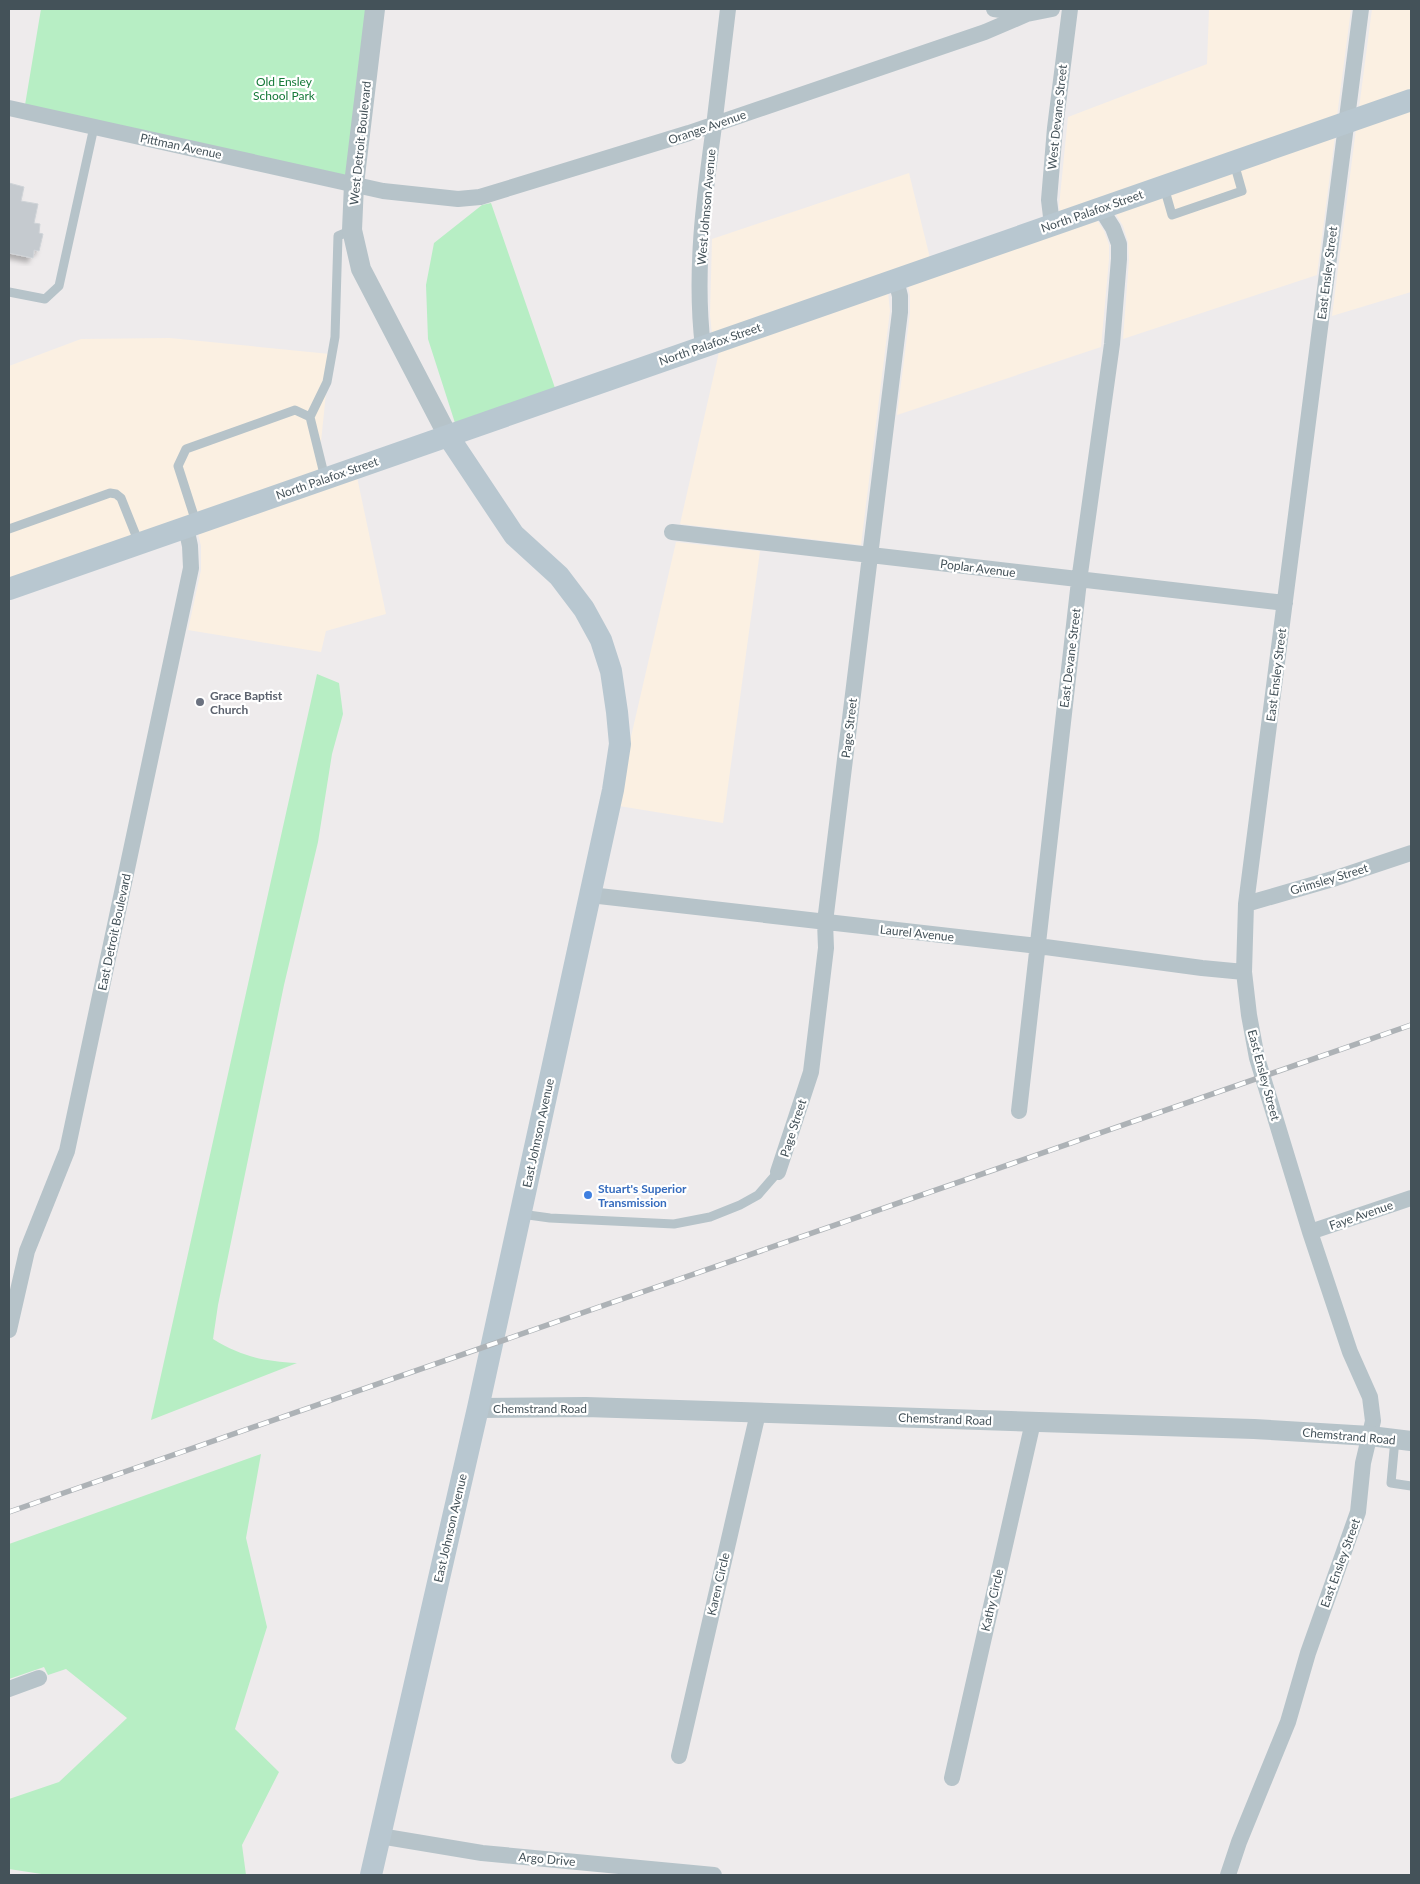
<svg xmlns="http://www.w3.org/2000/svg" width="1420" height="1884" font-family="Lato,sans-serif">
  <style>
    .commercial { fill: #fbf0e2 }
    .green { fill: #b7eec4 }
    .building { fill: #c5cacf; stroke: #cfd3d7; filter: url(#shadow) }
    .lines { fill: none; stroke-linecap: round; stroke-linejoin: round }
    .service { stroke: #b6c3c9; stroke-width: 9 }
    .minor { stroke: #b6c3c9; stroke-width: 16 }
    .tertiary { stroke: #b6c3c9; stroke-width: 20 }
    .secondary { stroke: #b8c7d0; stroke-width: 22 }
    .rail-casing { stroke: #adb2b6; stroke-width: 5.5 }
    .rail { stroke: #fff; stroke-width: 4; stroke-dasharray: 11; stroke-linecap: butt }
    .worship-dot { fill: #6b7280; stroke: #fff; stroke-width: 2 }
    .shop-dot { fill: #3f7fe0; stroke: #fff; stroke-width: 2 }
    .labels { text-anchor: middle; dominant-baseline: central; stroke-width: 4.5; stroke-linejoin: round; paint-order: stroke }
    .park-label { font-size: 12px; fill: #157938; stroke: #fff }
    .street-label { font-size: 12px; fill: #445259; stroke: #fff }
    .worship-label { font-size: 12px; font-weight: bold; fill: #5b616d; stroke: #fff; text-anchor: start }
    .shop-label { font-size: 12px; font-weight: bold; fill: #366cbe; stroke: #fff; text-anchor: start }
  </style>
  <defs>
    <filter id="shadow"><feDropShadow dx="-4.5" dy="4.5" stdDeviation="2.5" flood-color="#0004"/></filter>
  </defs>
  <rect width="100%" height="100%" fill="#eeebec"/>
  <path class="commercial" d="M 1209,9 L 1351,9 L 1337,116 L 1060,213 L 1059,206 L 1068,117 L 1207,64 Z
    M 1372,9 L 1411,9 L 1411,90 L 1359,108 Z
    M 1411,110 L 1411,292 L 1332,316 L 1356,129 Z
    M 1335,136 L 1317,275 L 1123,339 L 1129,260 L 1128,242 L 1123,226 L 1115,213 Z
    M 909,173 L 930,258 L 712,334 L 710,315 L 712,239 Z
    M 1097,220 L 1104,231 L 1109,245 L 1109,259 L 1101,347 L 897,415 L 910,313 L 910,296 L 908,285 Z
    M 888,292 L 890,311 L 861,545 L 680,524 L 719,352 Z
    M 170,338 L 330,354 L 318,471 L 9,580 L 9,366 L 81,339 Z
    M 357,477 L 386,614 L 326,631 L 321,652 L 188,630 L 201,570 L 201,546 L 198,534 Z
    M 676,542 L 760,551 L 723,823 L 619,806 L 630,741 Z"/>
  <path class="green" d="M 41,9 L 375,9 L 354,184 L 24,111 Z
    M 491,203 L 555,388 L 455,423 L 428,339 L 426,285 L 434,243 L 482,205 Z
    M 317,674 L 339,683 L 343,714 L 332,754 L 318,842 L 284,985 L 218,1305 L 213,1339 C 242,1357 264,1361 297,1363 L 151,1420 Z
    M 261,1454 L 246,1538 L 267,1627 L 235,1729 L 279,1772 L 242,1845 L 246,1875 L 48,1875 L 9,1869 L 9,1799 L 59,1782 L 127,1718 L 66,1669 L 48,1675 L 44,1667 L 9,1679 L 9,1544 Z"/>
  <path class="building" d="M 9,183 L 24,187 L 21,201 L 38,204 L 34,223 L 40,224 L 39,233 L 43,234 L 39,251 L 34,250 L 33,258 L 9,253 Z"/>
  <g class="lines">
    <path class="service" d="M 1164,187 L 1172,215 L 1242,191 L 1234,163
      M 9,292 L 45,299 L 59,286 L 94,127
      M 325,478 L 310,417 L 327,382 L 335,337 L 338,236 L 352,230
      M 196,522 L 178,466 L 186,449 L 295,410 L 310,417
      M 9,529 L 110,493 L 116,494 L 121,498 L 139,543
      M 521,1214 L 550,1218 L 674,1224 L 710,1217 L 740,1205 L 758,1195 L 778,1172
      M 1395,1439 L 1391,1483 L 1411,1486"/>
    <path class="minor" d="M 994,9 L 1026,14
      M 9,108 L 383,191 L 458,199 L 480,197 L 689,133 L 985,32 L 1027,14 L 1052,9
      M 1052,225 L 1049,200 L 1055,128 L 1070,9
      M 703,347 C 694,273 704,199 714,126 C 719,87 723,48 728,9
      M 672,532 L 1285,603
      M 590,895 L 1038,946 L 1202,968 L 1244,972
      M 1246,904 L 1336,878 L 1411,853
      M 1019,1111 L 1079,581 L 1112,344 L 1119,259 L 1119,244 L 1113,228 L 1101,209
      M 778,1172 L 811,1072 L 826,948 L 825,922 L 900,312 L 900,296 L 896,280
      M 1310,1232 L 1411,1198
      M 9,1330 L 27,1251 L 67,1151 L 191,568 L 190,546 L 186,527
      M 9,1689 L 39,1678
      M 679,1756 L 758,1413
      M 952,1778 L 1033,1422
      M 380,1836 L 482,1853 L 714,1875
      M 1228,1875 L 1239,1842 L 1288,1722 L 1308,1653 L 1358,1512 L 1363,1463 L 1373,1421 L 1370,1397 L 1350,1352 L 1310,1232 L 1257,1058 L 1249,1015 L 1244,972 L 1246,904 L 1361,9"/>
    <path class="tertiary" d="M 375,9 L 354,184 L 352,230 L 361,269 L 448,436
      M 478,1408 L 586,1407 L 1254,1429 L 1370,1436 L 1411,1441"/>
    <path class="secondary" d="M 9,589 L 1411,100
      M 371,1875 L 478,1408 L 613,790 L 620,744 L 617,712 L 611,671 L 601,640 L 584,609 L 559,576 L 514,535 L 448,436"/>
    <defs>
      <path id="rail" d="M 9,1512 L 1411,1025"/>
    </defs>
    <use href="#rail" class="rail-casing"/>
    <use href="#rail" class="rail"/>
  </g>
  <circle class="worship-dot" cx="200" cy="702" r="5"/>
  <circle class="shop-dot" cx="588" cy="1195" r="5"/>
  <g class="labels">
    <g class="park-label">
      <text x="284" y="81">Old Ensley<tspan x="284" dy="14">School Park</tspan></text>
    </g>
    <g class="street-label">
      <text transform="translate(1057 117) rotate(-84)">West Devane Street</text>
      <text transform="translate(707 127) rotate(-19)">Orange Avenue</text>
      <text transform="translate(360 143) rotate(-84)">West Detroit Boulevard</text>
      <text transform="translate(181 146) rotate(12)">Pittman Avenue</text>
      <text transform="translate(706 207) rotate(-85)">West Johnson Avenue</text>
      <text transform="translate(1092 211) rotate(-19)">North Palafox Street</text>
      <text transform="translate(1327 273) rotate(-83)">East Ensley Street</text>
      <text transform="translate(710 344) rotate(-19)">North Palafox Street</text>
      <text transform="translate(327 478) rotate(-19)">North Palafox Street</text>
      <text transform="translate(978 568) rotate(7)">Poplar Avenue</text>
      <text transform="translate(1070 658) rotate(-83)">East Devane Street</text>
      <text transform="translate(1276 675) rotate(-83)">East Ensley Street</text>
      <text transform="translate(849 728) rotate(-83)">Page Street</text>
      <text transform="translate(1329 879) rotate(-17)">Grimsley Street</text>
      <text transform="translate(114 932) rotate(-78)">East Detroit Boulevard</text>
      <text transform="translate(917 933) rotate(6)">Laurel Avenue</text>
      <text transform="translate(1264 1075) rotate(75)">East Ensley Street</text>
      <text transform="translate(793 1128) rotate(-72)">Page Street</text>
      <text transform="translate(538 1133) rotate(-78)">East Johnson Avenue</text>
      <text transform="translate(1361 1215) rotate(-19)">Faye Avenue</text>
      <text x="540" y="1408">Chemstrand Road</text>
      <text transform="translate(945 1419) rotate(2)">Chemstrand Road</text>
      <text transform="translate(1349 1436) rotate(5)">Chemstrand Road</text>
      <text transform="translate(450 1528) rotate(-77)">East Johnson Avenue</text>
      <text transform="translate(1340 1563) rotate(-70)">East Ensley Street</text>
      <text transform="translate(718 1584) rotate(-77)">Karen Circle</text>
      <text transform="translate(992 1600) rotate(-77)">Kathy Circle</text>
      <text transform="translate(547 1859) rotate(5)">Argo Drive</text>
    </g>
    <g class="worship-label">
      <text x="210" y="695">Grace Baptist<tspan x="210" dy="14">Church</tspan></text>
    </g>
    <g class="shop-label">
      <text x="598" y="1188">Stuart's Superior<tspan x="598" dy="14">Transmission</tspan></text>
    </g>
  </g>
  <rect width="1420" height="1884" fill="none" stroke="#445259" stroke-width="20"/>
</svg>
